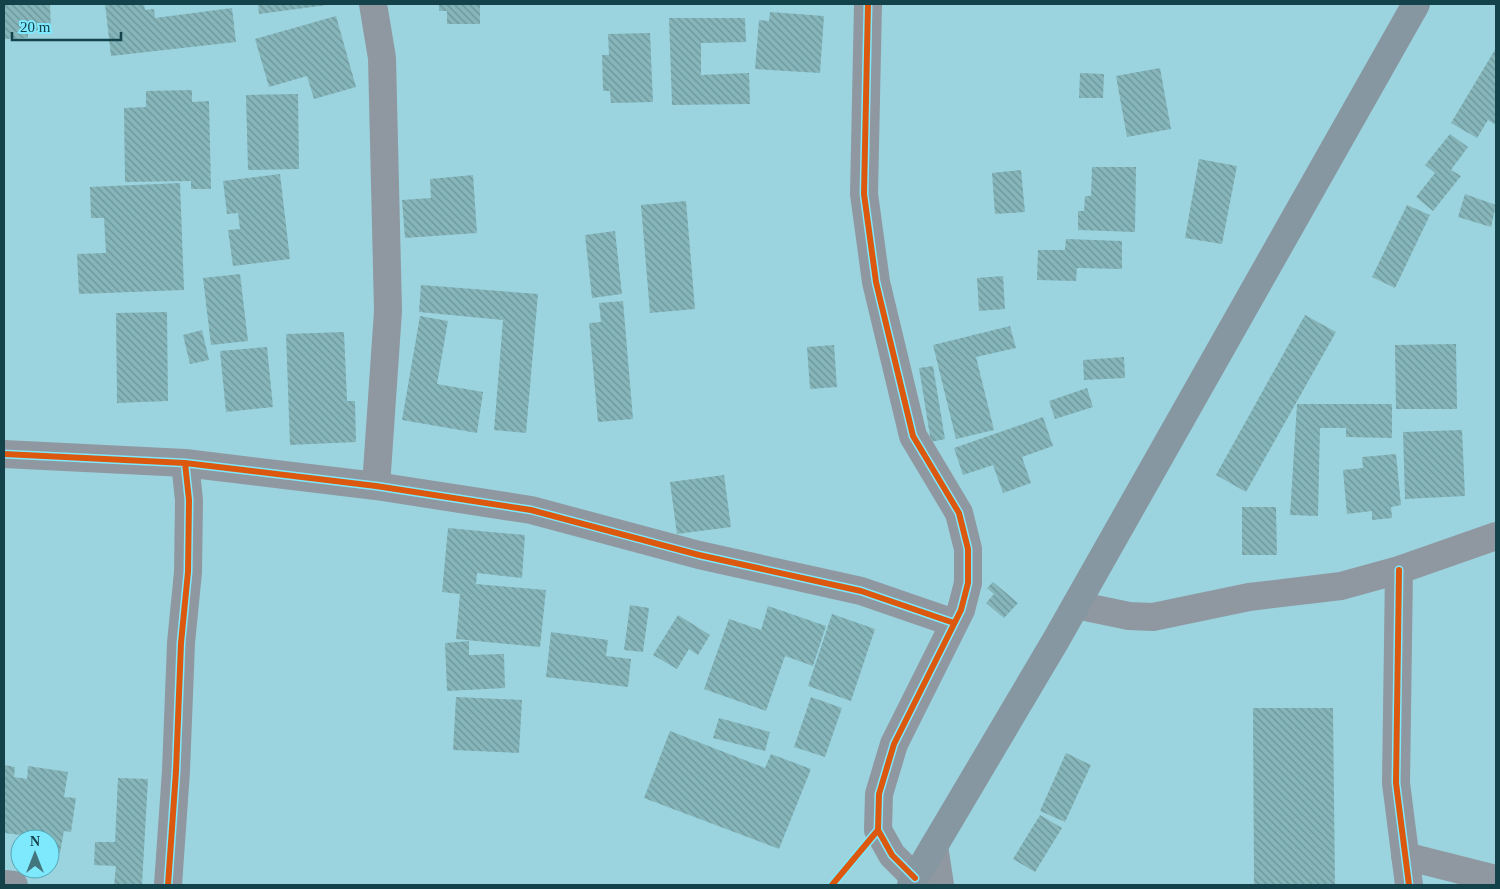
<svg xmlns="http://www.w3.org/2000/svg" width="1500" height="889" font-family="Georgia,serif">
  <style>
    .building { fill: url(#building-back-hatch) }
    .lines { fill: none; stroke-linecap: round; stroke-linejoin: round }
    .street { stroke: #8f98a1; stroke-width: 28 }
    .secondary { stroke: #8797a1; stroke-width: 28 }
    .cycleway-casing { stroke: #7ee8fc; stroke-width: 9 }
    .cycleway { stroke: #dd580f; stroke-width: 6 }
  </style>
  <defs>
    <pattern id="building-back-hatch" width="6" height="6" patternUnits="userSpaceOnUse" patternTransform="scale(1.25)"><rect width="6" height="6" fill="#86b5ba"/><path d="M-1 5l2 2M0 0l6 6M5-1l2 2" fill="none" stroke="#6c9599"/></pattern>
  </defs>
  <rect width="100%" height="100%" fill="#9bd4df"/>
  <path class="building" d="M 4,4 L 50,4 L 51,30 L 28,31 L 28,38 L 4,39 Z
    M 105,4 L 144,4 L 145,10 L 154,9 L 155,18 L 232,8 L 236,42 L 111,56 Z
    M 258,4 L 327,4 L 327,5 L 259,14 Z
    M 439,4 L 480,4 L 480,24 L 447,24 L 447,11 L 439,11 Z
    M 770,12 L 824,16 L 820,73 L 755,69 L 759,20 L 769,21 Z
    M 336,16 L 356,87 L 314,99 L 307,76 L 269,87 L 255,39 Z
    M 669,18 L 745,18 L 746,42 L 701,43 L 701,75 L 749,73 L 750,104 L 672,105 Z
    M 650,33 L 653,102 L 611,103 L 610,91 L 603,91 L 602,55 L 609,55 L 608,34 Z
    M 1496,48 L 1496,125 L 1488,120 L 1477,138 L 1451,123 Z
    M 1160,68 L 1171,129 L 1127,137 L 1116,76 Z
    M 1080,73 L 1104,74 L 1103,98 L 1079,98 Z
    M 192,90 L 192,102 L 209,101 L 211,189 L 191,189 L 191,181 L 125,182 L 124,108 L 146,107 L 146,91 Z
    M 298,94 L 299,169 L 248,170 L 246,95 Z
    M 1450,134 L 1468,147 L 1451,170 L 1461,176 L 1433,211 L 1416,197 L 1435,173 L 1425,165 Z
    M 1199,159 L 1237,166 L 1222,244 L 1185,238 Z
    M 1092,167 L 1136,167 L 1135,232 L 1078,230 L 1078,211 L 1084,211 L 1085,196 L 1091,196 Z
    M 1021,170 L 1025,212 L 995,214 L 992,173 Z
    M 280,174 L 290,259 L 233,266 L 228,230 L 240,229 L 238,213 L 227,214 L 223,181 Z
    M 473,175 L 477,233 L 405,238 L 402,200 L 431,198 L 430,179 Z
    M 180,183 L 184,290 L 79,294 L 77,254 L 106,253 L 104,218 L 91,218 L 90,187 Z
    M 1465,194 L 1496,205 L 1491,227 L 1458,217 Z
    M 686,201 L 695,309 L 650,313 L 641,205 Z
    M 1407,205 L 1430,215 L 1395,288 L 1372,277 Z
    M 615,231 L 622,294 L 592,298 L 585,235 Z
    M 1066,239 L 1122,241 L 1122,269 L 1077,268 L 1076,281 L 1037,280 L 1038,250 L 1065,250 Z
    M 240,274 L 248,341 L 211,345 L 203,278 Z
    M 1003,276 L 1005,309 L 979,311 L 977,278 Z
    M 421,285 L 538,294 L 526,433 L 494,430 L 503,320 L 419,312 Z
    M 623,301 L 633,419 L 598,422 L 589,323 L 601,322 L 599,303 Z
    M 167,312 L 168,401 L 117,403 L 116,313 Z
    M 1305,315 L 1336,332 L 1246,492 L 1216,475 Z
    M 420,316 L 448,321 L 437,384 L 483,392 L 477,433 L 402,420 Z
    M 1010,326 L 1016,348 L 976,357 L 994,430 L 956,439 L 933,345 Z
    M 202,330 L 209,360 L 190,364 L 183,335 Z
    M 344,332 L 347,401 L 355,401 L 356,442 L 290,445 L 286,334 Z
    M 1456,344 L 1457,409 L 1396,409 L 1395,345 Z
    M 834,345 L 837,387 L 810,389 L 807,347 Z
    M 267,347 L 273,407 L 226,412 L 220,351 Z
    M 1124,357 L 1125,378 L 1084,380 L 1083,360 Z
    M 933,366 L 945,439 L 931,442 L 919,368 Z
    M 1087,388 L 1093,407 L 1055,419 L 1049,401 Z
    M 1297,404 L 1392,404 L 1392,438 L 1346,437 L 1346,428 L 1320,428 L 1318,516 L 1290,515 Z
    M 1043,417 L 1053,446 L 1022,457 L 1031,483 L 1003,493 L 993,465 L 963,475 L 954,448 Z
    M 1462,430 L 1465,496 L 1405,499 L 1403,432 Z
    M 1396,454 L 1401,505 L 1391,507 L 1392,518 L 1372,520 L 1372,511 L 1347,514 L 1343,470 L 1363,468 L 1362,457 Z
    M 724,475 L 731,527 L 677,534 L 670,482 Z
    M 1242,507 L 1276,507 L 1277,555 L 1242,555 Z
    M 448,528 L 525,535 L 522,578 L 477,573 L 476,584 L 546,590 L 540,647 L 456,639 L 460,594 L 442,592 Z
    M 993,582 L 1018,603 L 1004,618 L 986,603 L 994,594 L 987,588 Z
    M 630,605 L 649,608 L 643,652 L 624,650 Z
    M 768,606 L 826,626 L 813,666 L 785,656 L 766,711 L 704,689 L 729,619 L 761,630 Z
    M 832,614 L 875,629 L 851,701 L 808,686 Z
    M 678,615 L 710,635 L 698,655 L 689,649 L 677,669 L 653,655 Z
    M 551,632 L 608,640 L 606,656 L 631,659 L 628,687 L 546,677 Z
    M 469,641 L 469,655 L 504,654 L 505,688 L 447,691 L 445,643 Z
    M 456,697 L 522,700 L 519,753 L 453,750 Z
    M 811,697 L 842,708 L 825,757 L 794,747 Z
    M 1253,708 L 1333,708 L 1335,885 L 1254,885 Z
    M 719,718 L 770,732 L 765,751 L 713,738 Z
    M 670,731 L 765,768 L 771,754 L 811,769 L 779,849 L 644,798 Z
    M 1066,753 L 1091,765 L 1065,822 L 1040,811 Z
    M 4,765 L 15,767 L 14,777 L 27,779 L 28,766 L 68,772 L 64,797 L 76,798 L 71,832 L 64,831 L 60,853 L 50,852 L 50,839 L 29,839 L 30,836 L 4,833 Z
    M 118,778 L 148,779 L 142,885 L 114,885 L 116,866 L 94,865 L 95,842 L 115,842 Z
    M 1040,815 L 1062,828 L 1035,872 L 1013,859 Z"/>
  <g class="lines">
    <path class="street" d="M 373,4 L 382,58 L 388,311 L 376,486
      M 868,4 L 864,194 L 876,282 L 913,436 L 959,513 L 968,549 L 968,583 L 961,610 L 894,744 L 879,794 L 878,830 L 892,855 L 915,878
      M 4,454 L 185,463 L 376,486 L 531,510 L 699,555 L 861,591 L 954,623
      M 1399,570 L 1396,783 L 1409,885
      M 1076,605 L 1129,616 L 1153,617 L 1249,597 L 1341,586 L 1399,570 L 1496,536
      M 934,846 L 940,885
      M 1405,856 L 1496,879
      M 4,884 L 14,885
      M 168,885 L 176,771 L 181,643 L 188,572 L 189,500 L 185,463"/>
    <path class="secondary" d="M 911,885 L 1056,640 L 1416,4"/>
    <defs>
      <path id="cycleway" d="M 868,4 L 864,194 L 876,282 L 913,436 L 959,513 L 968,549 L 968,583 L 961,610 L 894,744 L 879,794 L 878,830 L 892,855 L 915,878
        M 4,454 L 185,463 L 376,486 L 531,510 L 699,555 L 861,591 L 954,623
        M 1399,570 L 1396,783 L 1409,885
        M 168,885 L 176,771 L 181,643 L 188,572 L 189,500 L 185,463
        M 832,885 L 878,830"/>
    </defs>
    <use href="#cycleway" class="cycleway-casing"/>
    <use href="#cycleway" class="cycleway"/>
  </g>
  <rect width="1500" height="889" fill="none" stroke="#13424a" stroke-width="10"/>
  <g transform="translate(35 854)"><circle r="24" fill="#7ee8fc" stroke="#53a6b5"/>
  <path d="M0-4L9 19L0 12L-9 19Z" fill="#43757e"/>
  <text y="-8" font-size="14" font-weight="bold" text-anchor="middle" fill="#13424a">N</text>
  </g>
  <path d="M12 32v8h109v-8" fill="none" stroke="#13424a" stroke-width="2.5"/>
  <text x="20" y="32" font-size="15" fill="#13424a" stroke="#7ee8fc" stroke-width="4" paint-order="stroke">20 m</text>
</svg>
